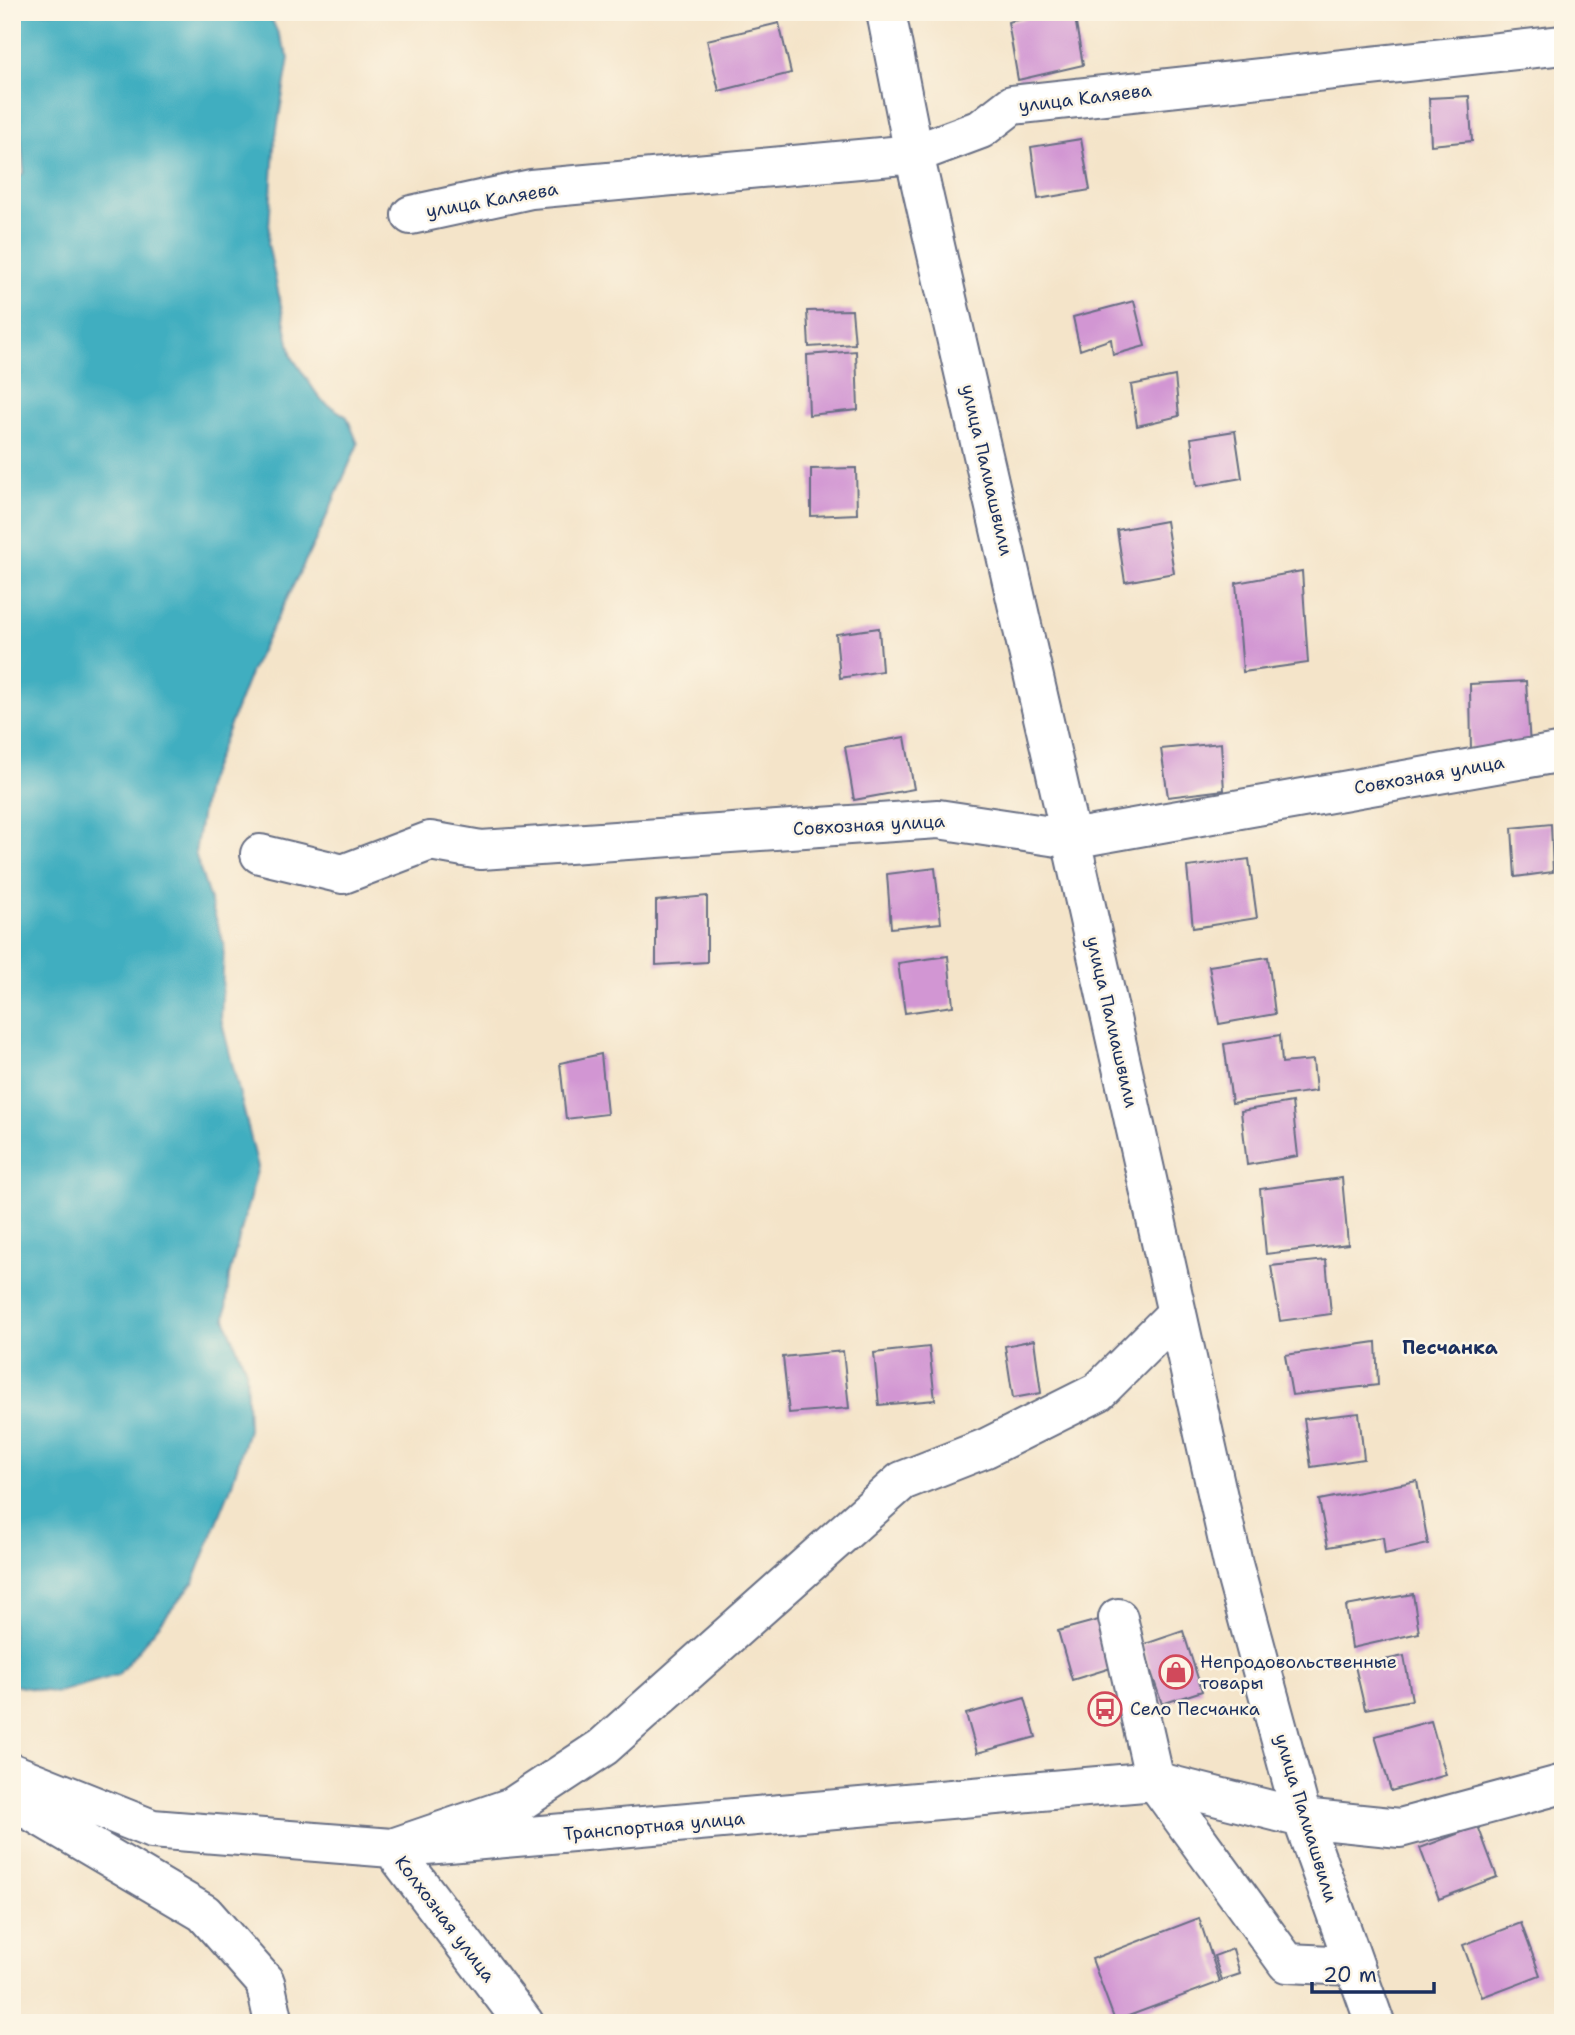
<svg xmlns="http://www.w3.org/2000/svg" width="1575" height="2035" font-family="'Shantell Sans',sans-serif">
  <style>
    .water { fill: #41aec0; stroke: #2e6e8f; stroke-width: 2 }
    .building { fill: #d296d3 }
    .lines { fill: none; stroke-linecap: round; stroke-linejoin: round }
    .minor-casing { stroke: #676e83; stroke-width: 42 }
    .minor { stroke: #fff; stroke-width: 38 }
    .labels { text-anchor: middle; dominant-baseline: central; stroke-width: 5; stroke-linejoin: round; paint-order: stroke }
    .street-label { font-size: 18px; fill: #1b2f5e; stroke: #fcf5e5 }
    .poi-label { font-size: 18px; fill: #1b2f5e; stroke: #fcf5e5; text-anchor: start }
    .neighbourhood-label { font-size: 19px; font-weight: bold; fill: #1b2f5e; stroke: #fcf5e5 }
  </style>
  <rect width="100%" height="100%" fill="#fcf5e5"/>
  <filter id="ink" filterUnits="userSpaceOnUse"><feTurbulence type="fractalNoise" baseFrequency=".0143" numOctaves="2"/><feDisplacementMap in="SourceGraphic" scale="14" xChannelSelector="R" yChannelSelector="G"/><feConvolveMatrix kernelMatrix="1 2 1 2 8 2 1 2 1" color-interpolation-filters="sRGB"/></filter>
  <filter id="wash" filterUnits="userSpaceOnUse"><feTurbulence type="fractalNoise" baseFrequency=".00686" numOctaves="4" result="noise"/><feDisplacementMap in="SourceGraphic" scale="28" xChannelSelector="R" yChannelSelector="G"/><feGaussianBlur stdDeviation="1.57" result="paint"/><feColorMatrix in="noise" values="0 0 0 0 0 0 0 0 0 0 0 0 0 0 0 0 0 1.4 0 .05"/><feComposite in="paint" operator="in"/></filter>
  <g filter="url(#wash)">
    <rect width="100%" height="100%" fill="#f4e4c9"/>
    <path class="water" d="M 12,12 L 255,12 L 272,20 L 289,58 L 274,147 L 268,244 L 292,357 L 321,400 L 347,417 L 358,444 L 321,529 L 251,671 L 206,786 L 195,853 L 224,945 L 221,1019 L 258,1167 L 229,1276 L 225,1319 L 246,1370 L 248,1429 L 231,1487 L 193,1583 L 118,1675 L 56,1693 L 12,1685 L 12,186 L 24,172 L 19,116 L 12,112 Z"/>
    <g id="blocks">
      <path class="building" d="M 1054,12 L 1074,12 L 1083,65 L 1018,80 L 1008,22 Z
        M 779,23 L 791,73 L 719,91 L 707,40 Z
        M 1469,96 L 1472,141 L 1431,145 L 1429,98 Z
        M 1081,139 L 1090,190 L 1038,199 L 1031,147 Z
        M 1134,301 L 1145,346 L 1113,355 L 1111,339 L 1080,350 L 1073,317 Z
        M 852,310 L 855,344 L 809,347 L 807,311 Z
        M 856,351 L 858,410 L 809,415 L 807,355 Z
        M 1175,376 L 1179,416 L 1137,426 L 1131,385 Z
        M 1235,431 L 1242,478 L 1197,486 L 1191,438 Z
        M 856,468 L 857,514 L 811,516 L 811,469 Z
        M 1166,521 L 1174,573 L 1125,582 L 1117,530 Z
        M 1302,571 L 1308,663 L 1243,672 L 1236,583 Z
        M 879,628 L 882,671 L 840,678 L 836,634 Z
        M 1526,681 L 1530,747 L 1471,753 L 1470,684 Z
        M 905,737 L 914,789 L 854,800 L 845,747 Z
        M 1221,743 L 1224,790 L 1168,797 L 1161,749 Z
        M 1551,824 L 1553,872 L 1515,877 L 1512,828 Z
        M 1249,859 L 1257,918 L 1193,928 L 1187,867 Z
        M 935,868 L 941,923 L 891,928 L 887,874 Z
        M 707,896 L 707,962 L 656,965 L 656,901 Z
        M 948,956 L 953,1006 L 905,1013 L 898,963 Z
        M 1268,957 L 1275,1014 L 1219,1024 L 1209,966 Z
        M 1280,1035 L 1282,1063 L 1313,1060 L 1316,1091 L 1232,1103 L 1224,1044 Z
        M 601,1054 L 607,1114 L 566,1119 L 560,1063 Z
        M 1292,1102 L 1298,1156 L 1247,1165 L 1241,1111 Z
        M 1342,1178 L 1348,1244 L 1266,1254 L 1260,1189 Z
        M 1326,1260 L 1331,1314 L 1280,1321 L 1271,1266 Z
        M 1034,1340 L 1041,1393 L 1013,1398 L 1005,1346 Z
        M 1376,1342 L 1378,1385 L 1292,1395 L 1285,1355 Z
        M 929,1347 L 935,1400 L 879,1405 L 874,1353 Z
        M 843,1351 L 849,1408 L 789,1413 L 783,1357 Z
        M 1359,1413 L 1364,1459 L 1311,1467 L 1304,1419 Z
        M 1417,1481 L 1428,1544 L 1385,1554 L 1383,1537 L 1328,1547 L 1319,1500 Z
        M 1413,1594 L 1419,1633 L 1352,1648 L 1346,1606 Z
        M 1102,1619 L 1114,1667 L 1072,1680 L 1058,1631 Z
        M 1183,1631 L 1202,1691 L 1162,1704 L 1142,1645 Z
        M 1404,1656 L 1412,1700 L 1365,1709 L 1355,1666 Z
        M 1025,1698 L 1036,1737 L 977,1753 L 966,1714 Z
        M 1431,1721 L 1446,1775 L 1391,1791 L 1375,1736 Z
        M 1478,1826 L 1497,1877 L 1439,1899 L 1420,1848 Z
        M 1199,1918 L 1220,1982 L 1115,2021 L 1092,1959 Z
        M 1521,1923 L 1540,1975 L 1482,1997 L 1463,1945 Z
        M 1233,1949 L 1240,1974 L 1222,1980 L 1214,1956 Z"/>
    </g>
  </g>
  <g filter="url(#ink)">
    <use href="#blocks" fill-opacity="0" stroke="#676e83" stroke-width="2"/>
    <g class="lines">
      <defs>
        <path id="minor" d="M 886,12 L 914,154 L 1071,839 L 1233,1564 L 1302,1818 L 1375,2023
          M 411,215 L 531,189 L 914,154 L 981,129 L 1012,105 L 1563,45
          M 260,854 L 343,874 L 430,841 L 481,850 L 938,819 L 1071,839 L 1563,752
          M 1118,1618 L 1155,1781 L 1287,1963 L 1354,1966
          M 12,1773 L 152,1829 L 392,1848 L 1155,1781 L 1302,1818 L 1400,1828 L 1563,1784
          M 12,1800 L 204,1913 L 265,1982 L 274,2023
          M 524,2023 L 392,1848 L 512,1807 L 603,1747 L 902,1481 L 986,1448 L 1098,1392 L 1177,1313"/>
      </defs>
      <use href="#minor" class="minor-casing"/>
      <use href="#minor" class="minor"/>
    </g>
  </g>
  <defs>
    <symbol id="shop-ring" viewBox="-11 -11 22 22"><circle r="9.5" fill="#fcf5e5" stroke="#d1495b" stroke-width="1.5"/><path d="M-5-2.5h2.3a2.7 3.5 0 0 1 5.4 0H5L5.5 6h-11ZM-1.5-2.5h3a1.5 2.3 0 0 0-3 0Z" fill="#d1495b"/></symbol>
    <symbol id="bus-ring" viewBox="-11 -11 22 22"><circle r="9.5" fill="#fcf5e5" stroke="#d1495b" stroke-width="1.5"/><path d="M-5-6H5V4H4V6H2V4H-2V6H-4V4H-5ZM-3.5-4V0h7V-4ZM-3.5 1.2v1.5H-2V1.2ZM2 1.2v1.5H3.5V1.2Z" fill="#d1495b"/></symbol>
  </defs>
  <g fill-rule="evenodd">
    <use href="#shop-ring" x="1157" y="1653" width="38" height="38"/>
    <use href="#bus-ring" x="1086" y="1690" width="38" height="38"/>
  </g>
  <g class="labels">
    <g class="street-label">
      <text transform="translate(1085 98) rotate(-7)">улица Каляева</text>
      <text transform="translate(492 200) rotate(-10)">улица Каляева</text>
      <text transform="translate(987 470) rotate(77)">улица Палиашвили</text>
      <text transform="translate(1429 775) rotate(-10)">Совхозная улица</text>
      <text transform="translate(869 825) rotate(-3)">Совхозная улица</text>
      <text transform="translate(1112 1022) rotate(77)">улица Палиашвили</text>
      <text transform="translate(1306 1818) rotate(73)">улица Палиашвили</text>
      <text transform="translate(654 1826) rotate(-5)">Транспортная улица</text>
      <text transform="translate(445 1919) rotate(53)">Колхозная улица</text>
    </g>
    <g class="poi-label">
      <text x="1200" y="1662">Непродовольственные<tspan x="1200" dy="21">товары</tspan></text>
      <text x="1130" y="1709">Село Песчанка</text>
    </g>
    <g class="neighbourhood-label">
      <text x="1450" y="1347">Песчанка</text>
    </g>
  </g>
  <rect width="1575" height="2035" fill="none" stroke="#fcf5e5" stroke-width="42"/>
  <path d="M1312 1982v10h122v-10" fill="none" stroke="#1b2f5e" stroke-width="3.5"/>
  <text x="1323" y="1982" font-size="21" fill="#1b2f5e" stroke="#fcf5e5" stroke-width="5" paint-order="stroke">20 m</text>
</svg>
